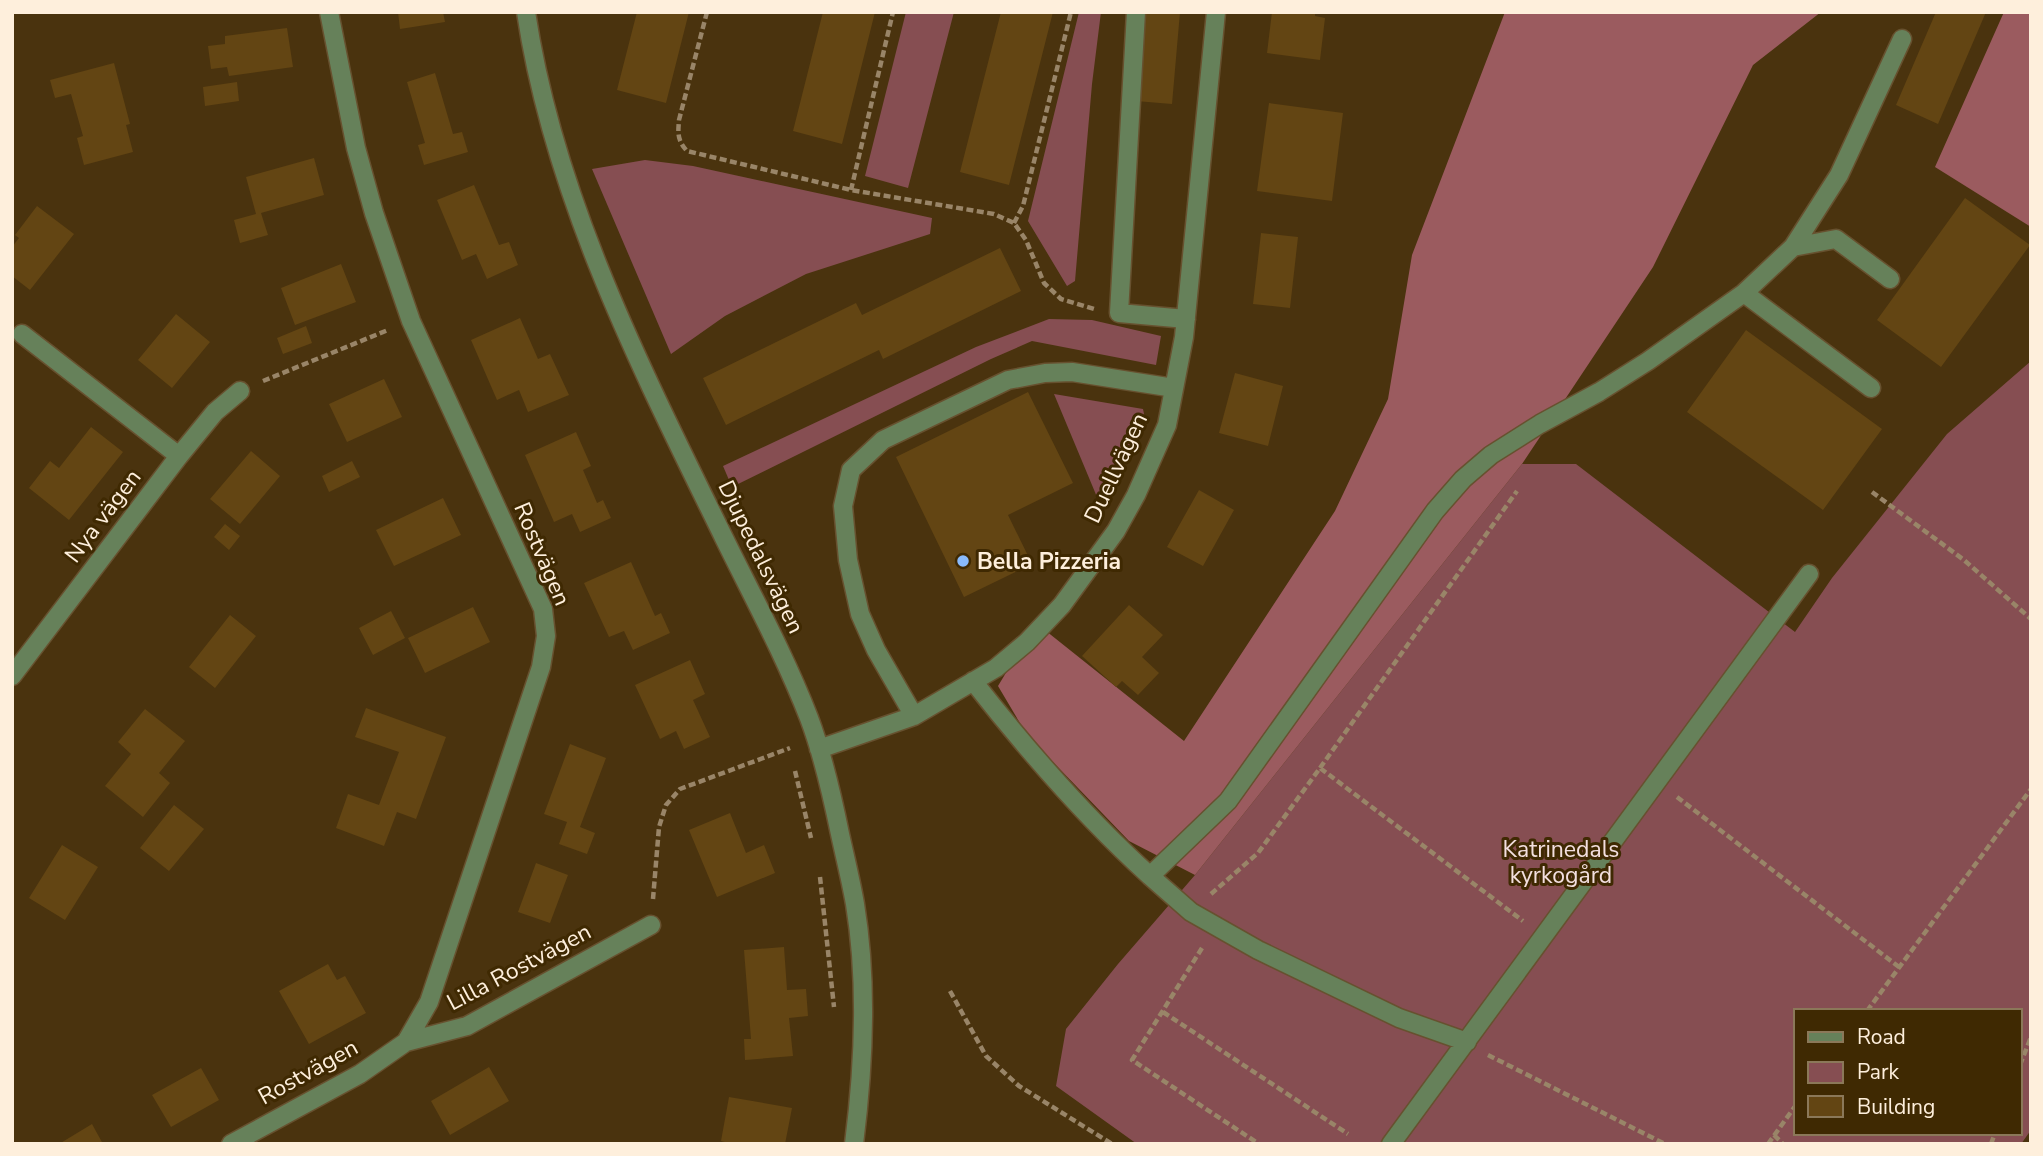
<svg xmlns="http://www.w3.org/2000/svg" width="2043" height="1156" font-family="'Nunito Sans',sans-serif">
  <style>
    .green { fill: #864e52; fill-rule: evenodd }
    .forest { fill: #9b5b5f }
    .building { fill: #634513 }
    .lines { fill: none; stroke-linecap: round; stroke-linejoin: round }
    .minor-casing { stroke: #67512f; stroke-width: 21 }
    .path { stroke: #998568; stroke-width: 4.5; stroke-dasharray: 7 3.5; stroke-linecap: butt }
    .minor { stroke: #66815a; stroke-width: 18 }
    .poi-dot { fill: #89bafc; stroke: #3f2902; stroke-width: 2.5 }
    .labels { text-anchor: middle; dominant-baseline: central; stroke-width: 6; stroke-linejoin: round; paint-order: stroke }
    .street-label { font-size: 23px; fill: #feefdc; stroke: #3f2902 }
    .poi-label { font-size: 23px; font-weight: bold; fill: #feefdc; stroke: #3f2902; text-anchor: start }
    .park-label { font-size: 23px; fill: #f3dfdf; stroke: #3f2902 }
  </style>
  <rect width="100%" height="100%" fill="#4a330e"/>
  <path class="green" d="M 906,12 L 954,12 L 908,188 L 865,176 Z
    M 1079,12 L 1101,12 L 1092,84 L 1075,281 L 1067,286 L 1028,221 Z
    M 645,160 L 693,166 L 932,218 L 930,234 L 806,274 L 725,316 L 671,354 L 592,169 Z
    M 1049,319 L 1092,320 L 1161,336 L 1156,365 L 1032,341 L 991,359 L 732,487 L 723,466 L 976,347 Z
    M 2031,361 L 2031,1130 L 2021,1144 L 1137,1144 L 1056,1086 L 1066,1029 L 1118,964 L 1195,875 L 1522,464 L 1576,464 L 1795,632 L 1832,578 L 1947,434 ZM 1796,1011 L 2020,1011 L 2020,1133 L 1796,1133 Z
    M 1054,394 L 1143,409 L 1146,424 L 1110,494 L 1097,497 Z"/>
  <path class="forest" d="M 1505,12 L 1821,12 L 1753,65 L 1653,267 L 1522,464 L 1195,875 L 1129,841 L 1027,735 L 998,686 L 1036,623 L 1184,741 L 1335,511 L 1388,399 L 1412,255 Z
    M 2004,12 L 2031,12 L 2031,227 L 1935,167 Z"/>
  <path class="building" d="M 398,12 L 443,12 L 445,22 L 400,29 Z
    M 637,12 L 689,12 L 666,103 L 617,90 Z
    M 823,12 L 875,12 L 842,144 L 793,131 Z
    M 1001,12 L 1053,12 L 1009,185 L 960,172 Z
    M 1144,12 L 1180,12 L 1172,104 L 1136,101 Z
    M 1272,12 L 1315,12 L 1315,16 L 1325,18 L 1320,60 L 1267,53 Z
    M 1936,12 L 1986,12 L 1938,124 L 1896,105 Z
    M 287,28 L 293,67 L 229,76 L 227,67 L 211,69 L 208,46 L 225,44 L 225,36 Z
    M 114,63 L 130,124 L 126,125 L 133,152 L 84,165 L 77,138 L 83,136 L 71,94 L 55,98 L 50,80 Z
    M 435,73 L 453,134 L 462,132 L 468,152 L 424,165 L 418,145 L 425,143 L 407,82 Z
    M 237,82 L 239,101 L 205,106 L 203,87 Z
    M 1269,103 L 1343,113 L 1332,201 L 1257,191 Z
    M 314,158 L 324,195 L 261,213 L 268,235 L 240,243 L 234,220 L 256,214 L 246,177 Z
    M 474,185 L 499,245 L 509,242 L 518,265 L 487,279 L 476,254 L 462,260 L 437,200 Z
    M 1965,198 L 2030,245 L 1941,367 L 1877,320 Z
    M 37,206 L 74,234 L 30,290 L 12,276 L 12,247 L 19,238 L 15,235 Z
    M 1261,233 L 1298,237 L 1290,308 L 1253,304 Z
    M 1000,248 L 1021,291 L 883,359 L 879,350 L 726,425 L 703,378 L 856,303 L 862,315 Z
    M 341,264 L 356,302 L 295,325 L 281,288 Z
    M 176,314 L 210,342 L 172,388 L 138,360 Z
    M 520,318 L 538,359 L 550,354 L 569,395 L 528,412 L 519,390 L 497,400 L 471,340 Z
    M 306,326 L 312,343 L 283,354 L 277,338 Z
    M 1746,330 L 1882,429 L 1823,510 L 1687,412 Z
    M 1235,373 L 1283,386 L 1268,446 L 1219,433 Z
    M 384,379 L 402,417 L 347,442 L 329,404 Z
    M 1028,392 L 1073,483 L 1008,515 L 1032,564 L 964,597 L 896,457 Z
    M 91,427 L 123,452 L 69,520 L 29,488 L 50,461 L 59,468 Z
    M 576,432 L 591,466 L 583,470 L 597,503 L 603,500 L 611,518 L 580,532 L 572,514 L 554,522 L 525,455 Z
    M 251,451 L 280,476 L 240,524 L 210,499 Z
    M 352,461 L 360,477 L 329,492 L 322,476 Z
    M 1199,490 L 1234,510 L 1203,566 L 1167,547 Z
    M 443,498 L 461,535 L 394,566 L 376,530 Z
    M 225,524 L 240,536 L 229,550 L 214,537 Z
    M 631,562 L 655,616 L 661,613 L 670,633 L 633,650 L 624,631 L 609,637 L 584,583 Z
    M 1129,605 L 1163,635 L 1142,657 L 1159,673 L 1138,695 L 1122,681 L 1116,687 L 1082,656 Z
    M 473,607 L 490,642 L 425,673 L 408,638 Z
    M 391,611 L 405,638 L 373,655 L 359,628 Z
    M 230,615 L 256,636 L 215,688 L 189,667 Z
    M 690,660 L 705,694 L 693,700 L 710,737 L 684,749 L 676,731 L 660,739 L 635,685 Z
    M 366,708 L 446,737 L 416,819 L 397,812 L 384,846 L 336,828 L 348,794 L 379,805 L 399,752 L 355,737 Z
    M 145,709 L 185,741 L 159,773 L 170,783 L 143,817 L 105,786 L 131,754 L 118,742 Z
    M 570,744 L 606,758 L 580,827 L 595,833 L 587,854 L 559,844 L 567,822 L 544,814 Z
    M 174,805 L 204,829 L 169,871 L 140,848 Z
    M 730,813 L 746,853 L 764,845 L 775,873 L 717,897 L 689,830 Z
    M 62,845 L 98,867 L 65,920 L 29,898 Z
    M 536,863 L 568,875 L 550,923 L 518,912 Z
    M 784,947 L 787,990 L 806,989 L 808,1016 L 789,1018 L 793,1056 L 745,1060 L 744,1039 L 751,1039 L 744,950 Z
    M 328,964 L 337,980 L 345,976 L 366,1013 L 309,1044 L 279,991 Z
    M 489,1067 L 509,1101 L 450,1135 L 431,1101 Z
    M 201,1068 L 219,1100 L 171,1127 L 152,1095 Z
    M 729,1097 L 792,1108 L 785,1144 L 732,1144 L 721,1141 Z
    M 92,1124 L 103,1144 L 59,1144 Z"/>
  <g class="lines">
    <defs>
      <path id="minor" d="M 526,12 C 554,199 642,370 724,538 C 753,597 785,656 809,718 C 823,755 832,795 840,834 C 845,857 851,881 855,904 C 868,983 864,1065 854,1144
        M 1136,12 L 1119,313 L 1186,319
        M 1793,247 L 1839,175 L 1902,39
        M 1744,293 L 1871,388
        M 22,334 L 179,456
        M 12,676 L 179,456 L 215,412 L 240,391
        M 973,681 C 1027,750 1085,817 1150,876 L 1228,801 L 1435,511 L 1463,479 L 1491,455 L 1540,424 L 1599,392 L 1648,361 L 1744,293 L 1793,247 L 1836,239 L 1890,279
        M 914,716 L 876,650 L 860,614 L 848,560 L 843,506 L 851,470 L 883,440 L 1008,380 L 1045,373 L 1072,372 L 1174,388
        M 819,749 L 914,716 L 996,668 L 1027,642 L 1062,605 L 1116,531 L 1136,495 L 1167,425 L 1184,337 L 1216,12
        M 1150,876 L 1191,912 L 1258,950 L 1399,1018 L 1467,1042
        M 406,1042 L 467,1026 L 651,925
        M 231,1144 L 360,1074 L 406,1042 L 429,1002 L 541,667 L 546,636 L 543,609 L 411,321 L 374,213 L 356,148 L 329,12
        M 1391,1144 L 1809,574"/>
    </defs>
    <use href="#minor" class="minor-casing"/>
    <path class="path" d="M 707,12 L 679,120 C 678,133 677,140 687,151 L 851,190 L 994,214 L 1014,223 L 1026,240 L 1044,283 L 1061,299 L 1094,309
      M 851,190 L 893,12
      M 1014,223 L 1023,206 L 1071,12
      M 263,381 L 388,330
      M 1872,492 L 1964,560 L 2031,619
      M 1320,768 L 1517,491
      M 795,771 L 811,838
      M 1677,797 L 1899,967
      M 820,877 L 834,1007
      M 1211,894 L 1258,853 L 1320,768 L 1523,921
      M 653,899 L 659,827 L 666,805 L 680,789 L 790,748
      M 1202,948 L 1132,1060 L 1259,1144
      M 950,991 L 986,1056 L 1019,1086 L 1112,1144
      M 1867,1011 L 2031,789
      M 1163,1012 L 1348,1134
      M 1488,1055 L 1665,1144
      M 2020,1065 L 2031,1037
      M 1774,1135 L 1783,1144
      M 1768,1144 L 1796,1105
      M 1991,1144 L 1995,1133"/>
    <use href="#minor" class="minor"/>
  </g>
  <circle class="poi-dot" cx="963" cy="561" r="7"/>
  <g class="labels">
    <g class="street-label">
      <text transform="translate(1116 468) rotate(-65)">Duellvägen</text>
      <text transform="translate(103 516) rotate(-53)">Nya vägen</text>
      <text transform="translate(542 554) rotate(67)">Rostvägen</text>
      <text transform="translate(761 557) rotate(64)">Djupedalsvägen</text>
      <text transform="translate(519 967) rotate(-28)">Lilla Rostvägen</text>
      <text transform="translate(308 1072) rotate(-29)">Rostvägen</text>
    </g>
    <g class="poi-label">
      <text x="977" y="561">Bella Pizzeria</text>
    </g>
    <g class="park-label">
      <text x="1561" y="849">Katrinedals<tspan x="1561" dy="26">kyrkogård</tspan></text>
    </g>
  </g>
  <rect width="2043" height="1156" fill="none" stroke="#feefdc" stroke-width="28"/>
  <rect x="1794" y="1009" width="228" height="126" fill="#3f2902" stroke="#8b7859" stroke-width="2"/>
  <rect x="1808" y="1032" width="35" height="10" fill="#66815a" stroke="#8b7859" stroke-width="2"/>
  <text x="1857" y="1044" font-size="21" fill="#feefdc">Road</text>
  <rect x="1808" y="1062" width="35" height="21" fill="#864e52" stroke="#8b7859" stroke-width="2"/>
  <text x="1857" y="1079" font-size="21" fill="#feefdc">Park</text>
  <rect x="1808" y="1096" width="35" height="21" fill="#634513" stroke="#8b7859" stroke-width="2"/>
  <text x="1857" y="1114" font-size="21" fill="#feefdc">Building</text>
</svg>
